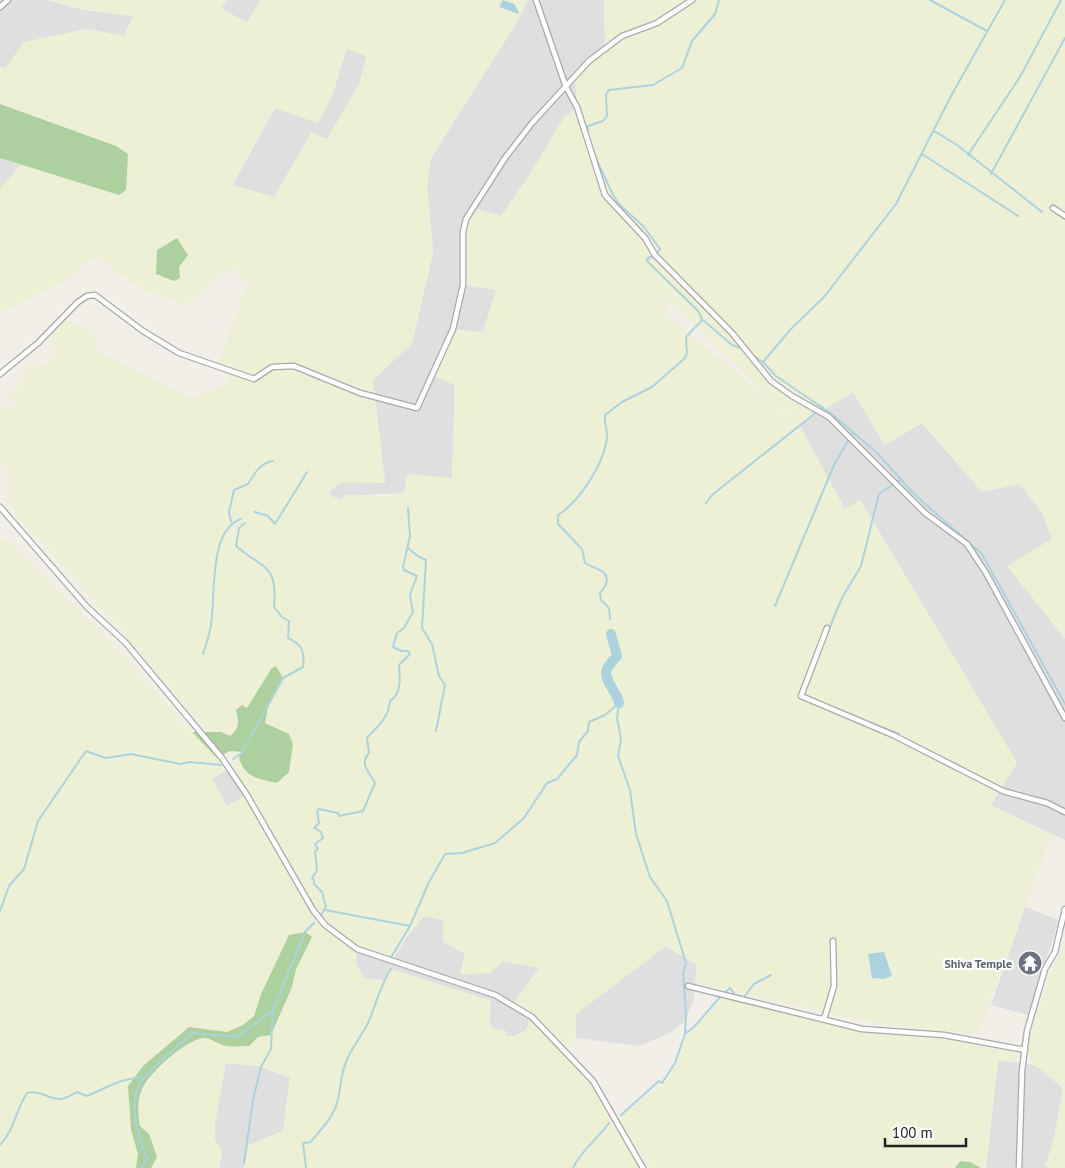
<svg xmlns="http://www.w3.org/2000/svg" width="1065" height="1168" font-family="'PT Sans',sans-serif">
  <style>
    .residential { fill: #e0dfdf }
    .farmland { fill: #eef0d5; fill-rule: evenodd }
    .forest { fill: #add19e }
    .water { fill: #aad3df }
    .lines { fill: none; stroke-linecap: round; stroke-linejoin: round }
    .stream { stroke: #aad3df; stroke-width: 2 }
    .river { stroke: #aad3df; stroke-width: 10 }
    .minor-casing { stroke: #a9a9a9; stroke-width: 7 }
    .minor { stroke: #fff; stroke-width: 4.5 }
    .labels { text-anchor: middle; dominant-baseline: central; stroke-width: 4.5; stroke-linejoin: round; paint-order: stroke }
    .worship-label { font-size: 12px; font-weight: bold; fill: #5b616d; stroke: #fff; text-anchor: end }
  </style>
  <rect width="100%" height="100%" fill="#f2efe9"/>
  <path class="residential" d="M 0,0 L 47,0 L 84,10 L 133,16 L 124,36 L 87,29 L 5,68 L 0,67 Z
    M 226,0 L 261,0 L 247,23 L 221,8 Z
    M 527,0 L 604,0 L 605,44 L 575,74 L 577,107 L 501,216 L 474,208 L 496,289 L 483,333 L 432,375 L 455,385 L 452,479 L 408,474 L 404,493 L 362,495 L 341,499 L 330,496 L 329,491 L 341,482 L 385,482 L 373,380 L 412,343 L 433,253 L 427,184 L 431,158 L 519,19 Z
    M 347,48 L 367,56 L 359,85 L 327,139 L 311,133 L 274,197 L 232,186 L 275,108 L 332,96 Z
    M 0,158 L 21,165 L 0,189 Z
    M 853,392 L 885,445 L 922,423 L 982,492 L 1019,483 L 1042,512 L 1052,539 L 1065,639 L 1065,840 L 990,805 L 1017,763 L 861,501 L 845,510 L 799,424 Z
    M 227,770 L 247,795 L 227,806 L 212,779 Z
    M 1025,907 L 1059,920 L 1028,1015 L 991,1005 Z
    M 424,916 L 443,920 L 465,954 L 460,974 L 490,973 L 503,961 L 539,968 L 532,1017 L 526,1030 L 515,1036 L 507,1036 L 506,1031 L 493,1029 L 489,1020 L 491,1001 L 384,980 L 365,979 L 356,964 L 357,949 L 408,935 Z
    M 666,946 L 697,965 L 694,999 L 686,1019 L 670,1033 L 640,1046 L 576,1038 L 576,1014 Z
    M 998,1060 L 1035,1065 L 1063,1088 L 1054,1139 L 1045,1166 L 1051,1168 L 986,1168 Z
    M 225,1063 L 259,1066 L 290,1077 L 283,1131 L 249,1145 L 244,1168 L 219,1168 L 222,1152 L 215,1140 L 215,1124 Z"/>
  <path class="farmland" d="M 47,0 L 226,0 L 221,9 L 247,22 L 261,0 L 527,0 L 519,19 L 431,158 L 427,184 L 433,253 L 412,343 L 373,380 L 385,483 L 341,482 L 329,491 L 330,496 L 341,499 L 345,495 L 389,496 L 404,493 L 407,474 L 452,478 L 455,385 L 432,375 L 453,329 L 483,332 L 496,290 L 463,285 L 463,232 L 473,208 L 501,216 L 524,184 L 564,117 L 577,107 L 575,74 L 605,44 L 604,0 L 1065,0 L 1065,639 L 1007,566 L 1052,539 L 1042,512 L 1019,484 L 982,492 L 922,423 L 885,445 L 853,392 L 799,425 L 845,509 L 860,500 L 1017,763 L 991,805 L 1052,835 L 978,1035 L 857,1020 L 695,982 L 697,965 L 666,946 L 576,1014 L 576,1038 L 564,1052 L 596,1086 L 647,1168 L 244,1168 L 249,1145 L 283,1131 L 290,1078 L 259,1066 L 226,1063 L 215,1124 L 215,1140 L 222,1152 L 218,1168 L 152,1168 L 157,1157 L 149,1134 L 140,1126 L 138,1114 L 141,1092 L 150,1078 L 171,1057 L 192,1042 L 205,1038 L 225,1046 L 258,1037 L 274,1024 L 292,987 L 296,969 L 312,937 L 261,994 L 254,1016 L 243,1025 L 228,1032 L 189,1027 L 143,1066 L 131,1130 L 138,1154 L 136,1168 L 0,1168 L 0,541 L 6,539 L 92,623 L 225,766 L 212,779 L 227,806 L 247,795 L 232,762 L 233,752 L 230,751 L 242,753 L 239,758 L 243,770 L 257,779 L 289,734 L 265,724 L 268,707 L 283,678 L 271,669 L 236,731 L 230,736 L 221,732 L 208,732 L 118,628 L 15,513 L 11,502 L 4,501 L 8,490 L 8,469 L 0,461 L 0,405 L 15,410 L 19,403 L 7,396 L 25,376 L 27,364 L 37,367 L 51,362 L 56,351 L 49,336 L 66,319 L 88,328 L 95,334 L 96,349 L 195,398 L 231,381 L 219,360 L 248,282 L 230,268 L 189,305 L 143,292 L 97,256 L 57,286 L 0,314 L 0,189 L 21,165 L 119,195 L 116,146 L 0,104 L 0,67 L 5,68 L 24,42 L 87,29 L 124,36 L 133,16 L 85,9 ZM 346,49 L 367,56 L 359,85 L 327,139 L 312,133 L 274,197 L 232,185 L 274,108 L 318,123 L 332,96 ZM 666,299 L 667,299 L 790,417 L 667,314 ZM 424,916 L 443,920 L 443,942 L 465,954 L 460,974 L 490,973 L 503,961 L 539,968 L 512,1005 L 532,1017 L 526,1030 L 515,1036 L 507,1036 L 506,1031 L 493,1029 L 489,1020 L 491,1001 L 477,996 L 391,969 L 384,980 L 365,979 L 356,964 L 357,949 L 392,961 L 408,935 Z
    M 1065,941 L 1065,1168 L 1051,1168 L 1045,1166 L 1054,1139 L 1063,1088 L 1035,1065 L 1025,1050 L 1048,981 Z
    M 722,998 L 863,1031 L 942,1037 L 1018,1050 L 1015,1062 L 998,1061 L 986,1168 L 960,1161 L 955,1168 L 650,1168 L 617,1118 L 667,1080 L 686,1037 Z"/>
  <path class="forest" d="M 0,104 L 116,146 L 128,154 L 126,190 L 119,195 L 0,158 Z
    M 177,238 L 188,255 L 179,267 L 180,278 L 174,281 L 156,274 L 157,250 Z
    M 276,666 L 283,678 L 268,707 L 265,723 L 289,734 L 293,744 L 289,772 L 277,783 C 259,779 245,778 239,758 L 242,752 L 230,751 L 217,758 L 192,732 L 221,732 L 230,736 C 240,728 239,722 236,710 L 242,705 L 247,708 L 271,669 Z
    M 305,932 L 312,937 L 296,969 L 292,987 L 271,1035 L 258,1037 L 249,1046 C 241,1046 233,1047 226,1046 C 219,1045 211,1038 204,1038 C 186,1039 146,1075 141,1092 C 137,1102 138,1116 140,1126 L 149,1134 L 157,1157 L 151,1168 L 136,1168 L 138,1154 L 131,1130 L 128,1086 L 143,1066 L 189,1027 L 227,1032 L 243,1025 L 254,1016 L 261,994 L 289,935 Z
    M 960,1161 L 970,1162 L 981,1168 L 955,1168 Z"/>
  <path class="water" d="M 503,0 L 514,4 L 519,12 L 518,14 L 499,7 Z
    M 884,952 L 892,976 L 884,979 L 872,978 L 868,954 Z"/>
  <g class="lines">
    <path class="stream" d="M 930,0 L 987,31
      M 934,131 L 957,145 L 1042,212
      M 587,133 L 588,126 L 603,121 L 607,116 L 606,95 L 609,90 L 653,85 L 682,68 L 692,41 L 715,14 L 719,0
      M 593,152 L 613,195 L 619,204 L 644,227 L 660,249 L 655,255 L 648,258 L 647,261 L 699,312 L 702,320 L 686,337 L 687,353 L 685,358 L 652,387 L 622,402 L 605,415 C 604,422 607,428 607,435 C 606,461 580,501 558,515 L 558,524 L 582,549 L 585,563 C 592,568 611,570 606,584 C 605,589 601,589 600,594 L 601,600 L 609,608 L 610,619
      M 922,154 L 1018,216
      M 968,155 L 1020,77 L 1061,0
      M 991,174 L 1065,38
      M 703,320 L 732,345 L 741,348
      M 751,354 L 763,362 L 791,329 L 824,297 L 896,204 L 951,96 L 1005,0
      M 763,362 L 776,376 L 833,415 L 877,453 L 915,495 L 982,554 L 1065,704
      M 706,503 L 712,495 L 823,407
      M 255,512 L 268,516 L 275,524 L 307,472
      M 231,522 L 229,512 L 234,490 L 248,484 C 254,474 261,462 273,461
      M 408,548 L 419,557 L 426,560 L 422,628 L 432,644 L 439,676 L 445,685 L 436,731
      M 775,606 L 834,465 L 853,432
      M 829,629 L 842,598 L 861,566 L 879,494 L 900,480
      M 203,654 C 206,644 210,634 211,624 C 216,596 208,530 241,519
      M 619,703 L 617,718 L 621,739 L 618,756 L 630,790 L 636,834 L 650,877 L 667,901 L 686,963 L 683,973 L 686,1015 L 685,1034 L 675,1063 L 662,1083 L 659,1081 L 621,1115
      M 848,714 L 899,734
      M 233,759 L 242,753 L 283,678 L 303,667 C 305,652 302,644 288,638 L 289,621 L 282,617 L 274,607 C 278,564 264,570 236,546 L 239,528 L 245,523
      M 325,910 L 410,926 L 429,882 L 445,854 L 462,853 L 495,843 L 524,818 L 547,783 L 557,779 L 577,755 L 579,742 L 588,731 L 589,722 L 605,715 L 619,703
      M 0,911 L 9,886 L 24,869 L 38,821 L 86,751 L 106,758 L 131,754 L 180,764 L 189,762 L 221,765
      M 321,915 L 326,907 L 322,892 L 314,884 L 314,880 L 312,878 L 317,870 L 315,851 L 318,849 L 315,844 L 323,838 L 321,832 L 314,828 L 319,823 L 317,811 L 319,809 L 338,813 L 339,816 L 363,811 L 375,783 C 369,771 359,765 369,753 L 367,738 C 378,725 388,720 390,701 C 402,694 400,677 399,665 L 410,654 L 408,651 L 401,651 L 393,647 L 397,633 L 404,628 L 413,612 L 410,595 L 417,576 L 404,570 L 403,567 L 410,536 L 408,508
      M 390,959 L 410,926
      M 723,994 L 730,988 L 735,995 L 744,997 L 754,984 L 771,975
      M 685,1034 L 695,1026 L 720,997
      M 0,1145 C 14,1131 16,1109 27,1093 C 39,1089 49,1100 61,1099 C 66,1098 72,1095 77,1092 L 87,1096 C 104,1089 122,1077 142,1078
      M 244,1163 L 253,1100 L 261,1067 L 271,1049 L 273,1010
      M 141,1168 L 147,1159 C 119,1084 139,1081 193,1033 L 237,1037 L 273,1010 L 305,932 L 314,923
      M 306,1168 L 303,1143 L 311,1142 C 320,1130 333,1118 337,1103 C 341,1090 340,1076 346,1062 C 351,1049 360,1038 367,1025 C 376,1006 379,987 391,969
      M 573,1168 C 581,1150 598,1139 609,1123"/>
    <path class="river" d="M 611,634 L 617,656 C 614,660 609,664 607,669 C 602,679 618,693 619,703"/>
    <defs>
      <path id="minor" d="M 536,0 L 566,87 L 577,107 L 605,195 L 645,238 L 655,255 L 732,333 L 771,381 L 792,396 L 829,417 L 925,513 L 967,544 L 986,573 L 1065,718
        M 0,7 L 8,0
        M 1053,208 L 1065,216
        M 0,374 L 38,343 L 78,302 L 87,296 L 95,295 L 143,331 L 179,353 L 254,379 L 272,367 L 294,366 L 360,393 L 417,408 L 453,329 L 463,285 L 463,232 L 466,219 L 505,158 L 532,123 L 589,61 L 622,36 L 657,23 L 692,0
        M 0,507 L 87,607 L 125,642 L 222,758 L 247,795 L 313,910 L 325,925 L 357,949 L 495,995 L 532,1017 L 593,1081 L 643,1168
        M 827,628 L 801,696 L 893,735 L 1003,791 L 1047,803 L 1065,812
        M 688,986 L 862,1029 L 944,1035 L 1025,1050
        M 822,1019 L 825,1016 L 834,986 L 833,941
        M 1019,1168 L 1022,1071 L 1027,1031 L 1045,969 L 1055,952 L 1065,909"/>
    </defs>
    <use href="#minor" class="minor-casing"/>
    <use href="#minor" class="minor"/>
  </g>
  <defs>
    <symbol id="temple-disc" viewBox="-11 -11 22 22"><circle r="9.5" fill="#6b7280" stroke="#fff"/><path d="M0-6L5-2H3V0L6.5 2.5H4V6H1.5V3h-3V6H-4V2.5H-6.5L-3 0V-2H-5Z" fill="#fff"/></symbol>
  </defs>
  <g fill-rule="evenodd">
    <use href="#temple-disc" x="1016" y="949" width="28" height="28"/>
  </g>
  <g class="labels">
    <g class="worship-label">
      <text x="1012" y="963">Shiva Temple</text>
    </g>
  </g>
  <path d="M885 1138v8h81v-8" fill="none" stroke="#222222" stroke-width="2.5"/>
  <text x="892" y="1138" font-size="15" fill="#222222" stroke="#ffffff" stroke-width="4" paint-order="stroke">100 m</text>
</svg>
